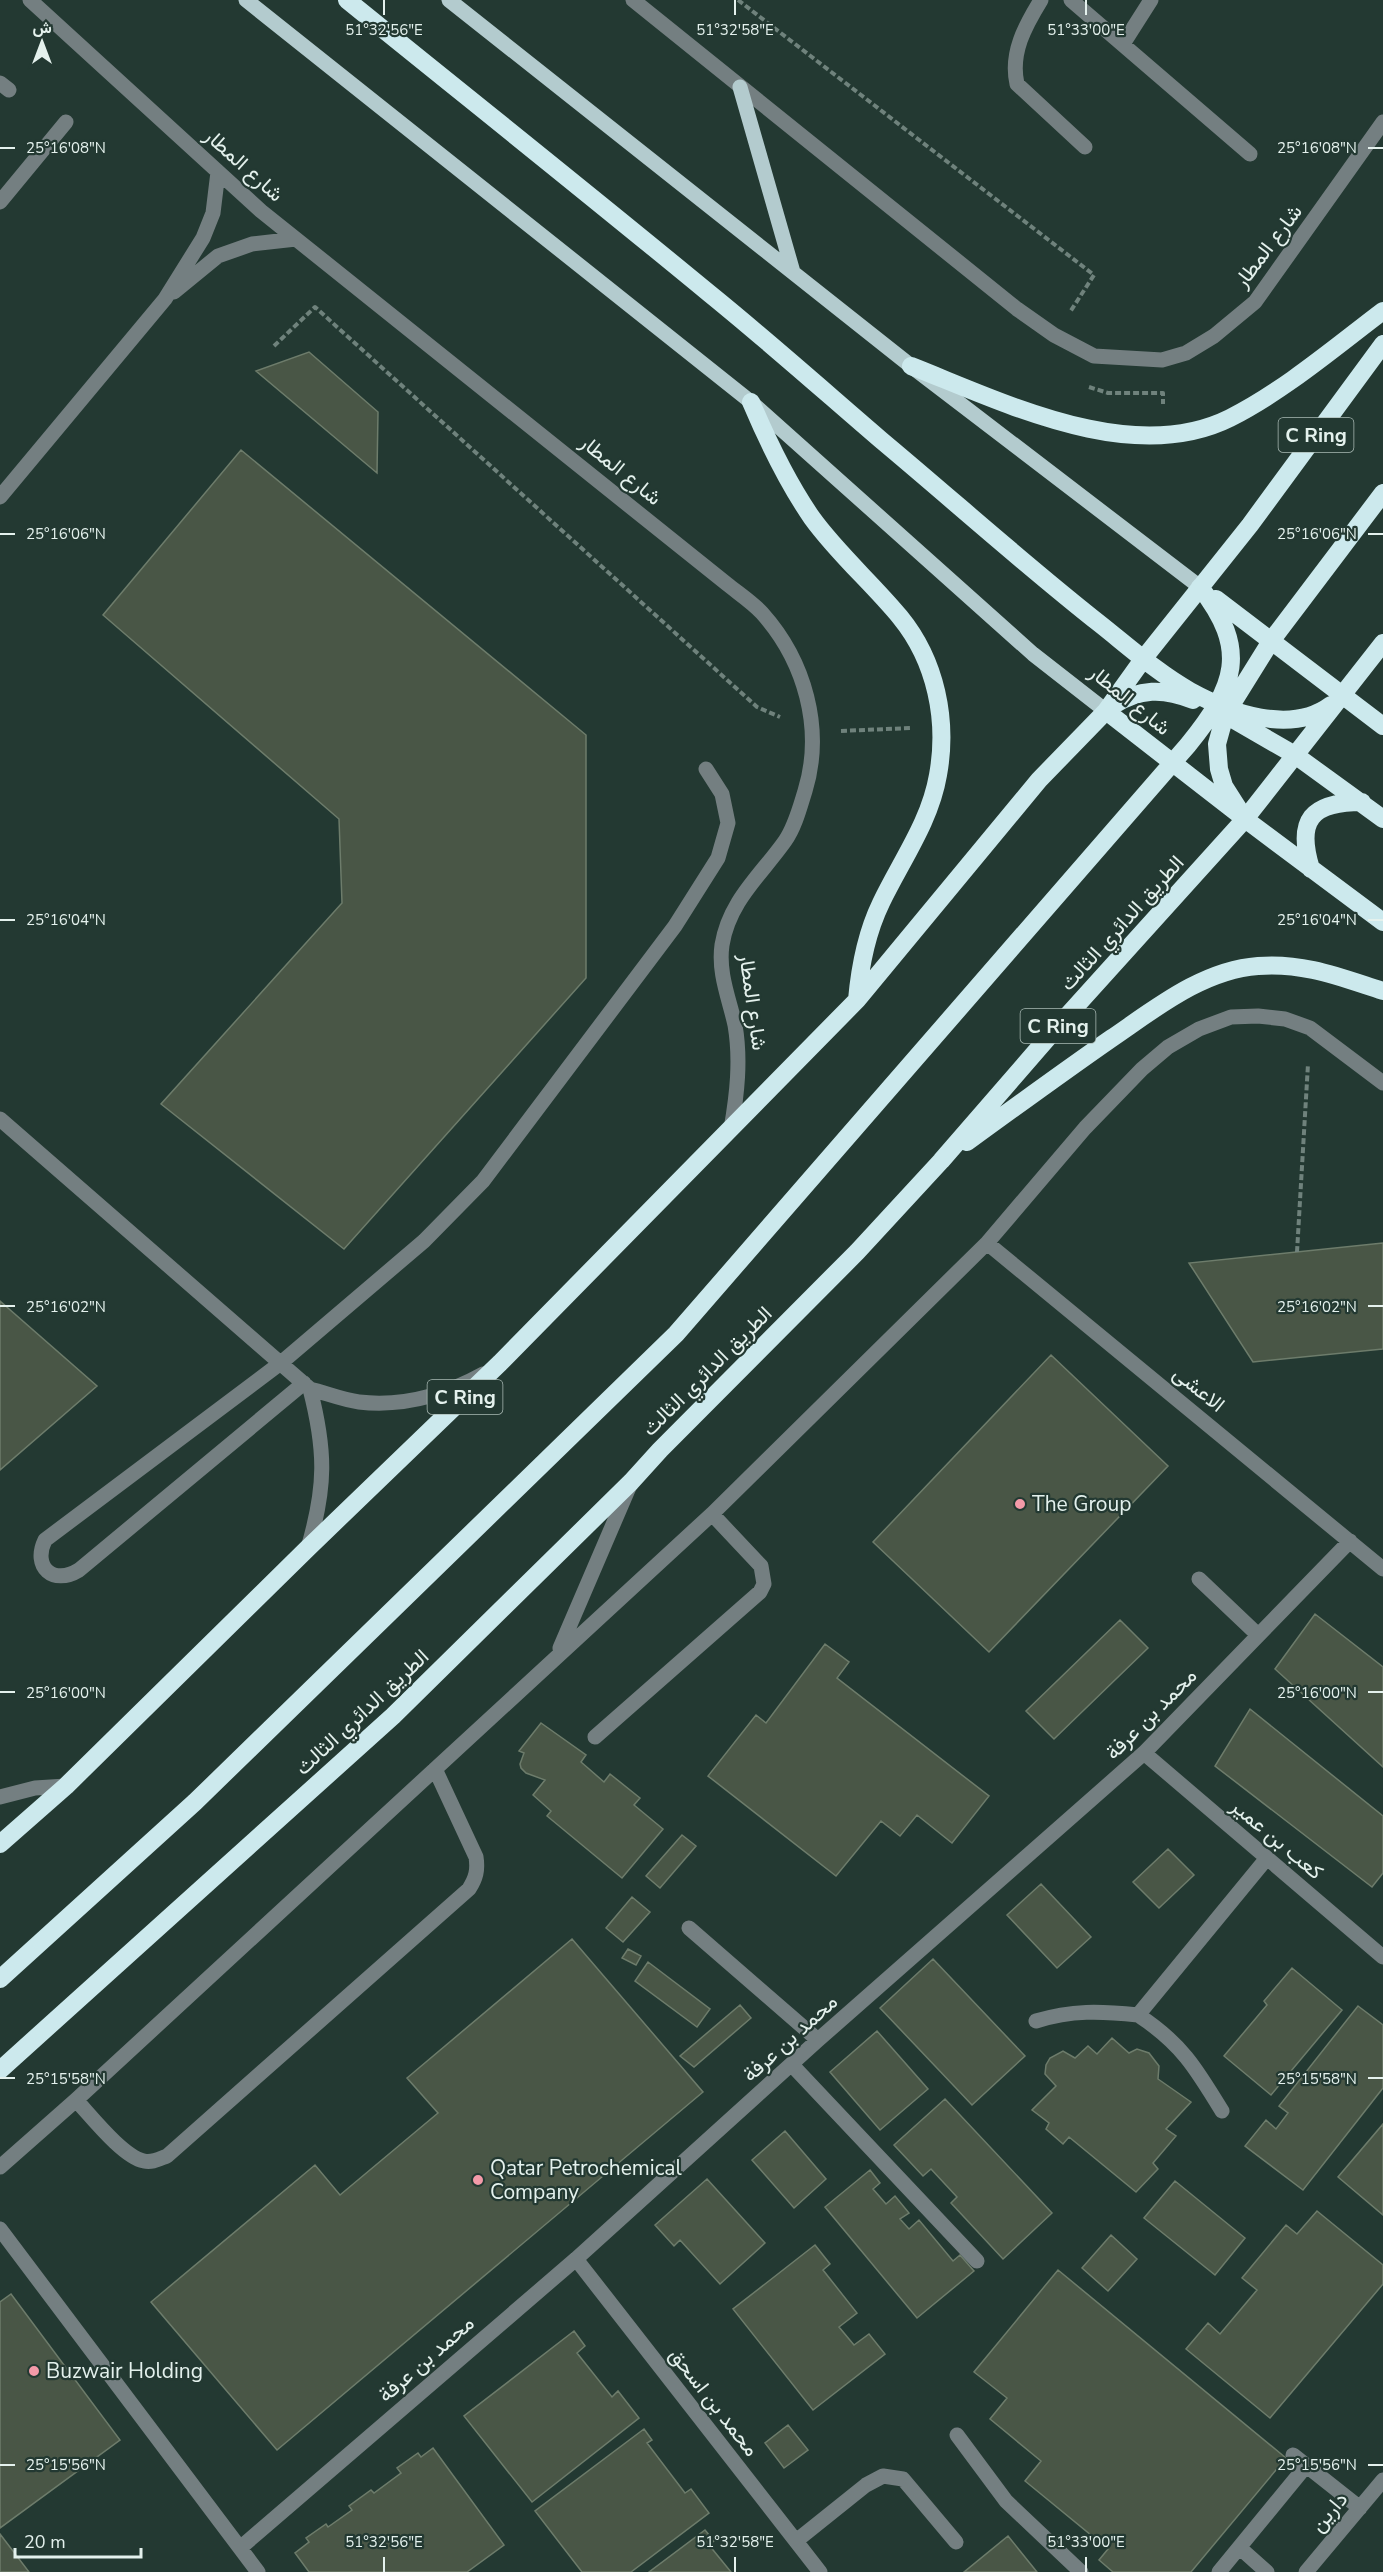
<svg xmlns="http://www.w3.org/2000/svg" width="1383" height="2572" font-family="'Nunito Sans',Vazirmatn,sans-serif">
  <style>
    .building { fill: #495646; stroke: #6d7c6b; stroke-width: 1.5 }
    .lines { fill: none; stroke-linecap: round; stroke-linejoin: round }
    .path { stroke: #6f827c; stroke-width: 4; stroke-dasharray: 6 3; stroke-linecap: butt }
    .minor { stroke: #747f81; stroke-width: 15 }
    .major { stroke: #b3cbce; stroke-width: 15 }
    .highway { stroke: #cce9ed; stroke-width: 18 }
    .ticks { fill: none; stroke: #e4f1ed; stroke-width: 2 }
    .poi-dot { fill: #f39aa8; stroke: #233932; stroke-width: 2 }
    .labels { text-anchor: middle; dominant-baseline: central; stroke-width: 4.5; stroke-linejoin: round; paint-order: stroke }
    .shield { fill: #233932; stroke: #aabab5; stroke-width: 1.5 }
    .shield-label { font-size: 20px; font-weight: bold; fill: #e4f1ed }
    .street-label { font-size: 21px; fill: #e4f1ed; stroke: #233932 }
    .poi-label { font-size: 21px; fill: #e4f1ed; stroke: #233932; text-anchor: start }
    .ticks-label { font-size: 15px; text-anchor: middle; fill: #e4f1ed; stroke: #233932; stroke-width: 4.5; stroke-linejoin: round; paint-order: stroke }
  </style>
  <rect width="100%" height="100%" fill="#233932"/>
  <path class="building" d="M 309,352 L 378,412 L 377,473 L 256,371 Z
    M 241,450 L 586,735 L 586,978 L 344,1249 L 161,1104 L 342,903 L 339,819 L 103,615 Z
    M 1383,1243 L 1383,1349 L 1253,1362 L 1189,1263 Z
    M 0,1301 L 97,1386 L 0,1470 Z
    M 1051,1355 L 1168,1466 L 989,1652 L 873,1542 Z
    M 1315,1614 L 1383,1667 L 1383,1767 L 1275,1669 Z
    M 1120,1620 L 1148,1648 L 1054,1739 L 1026,1711 Z
    M 825,1644 L 849,1662 L 837,1678 L 989,1796 L 952,1843 L 917,1815 L 900,1836 L 881,1821 L 836,1876 L 708,1776 L 756,1715 L 766,1723 Z
    M 1250,1709 L 1383,1816 L 1383,1873 L 1372,1887 L 1215,1766 Z
    M 541,1723 L 586,1755 L 581,1762 L 604,1782 L 610,1774 L 640,1798 L 634,1805 L 663,1829 L 622,1878 L 547,1816 L 551,1811 L 533,1795 L 545,1780 L 526,1773 L 521,1768 L 520,1764 L 524,1753 L 519,1751 Z
    M 682,1835 L 696,1846 L 660,1888 L 646,1876 Z
    M 1168,1849 L 1194,1875 L 1159,1908 L 1133,1882 Z
    M 1041,1884 L 1091,1937 L 1057,1968 L 1007,1915 Z
    M 632,1897 L 650,1912 L 623,1942 L 606,1928 Z
    M 572,1939 L 703,2092 L 277,2450 L 151,2302 L 315,2165 L 340,2195 L 438,2113 L 407,2078 Z
    M 628,1949 L 641,1956 L 636,1965 L 622,1958 Z
    M 933,1959 L 1025,2056 L 972,2105 L 880,2008 Z
    M 648,1962 L 710,2009 L 697,2027 L 635,1981 Z
    M 1292,1968 L 1342,2010 L 1271,2095 L 1224,2056 L 1267,2005 L 1264,2001 Z
    M 740,2005 L 751,2018 L 694,2067 L 680,2056 Z
    M 1358,2006 L 1383,2025 L 1383,2088 L 1303,2190 L 1245,2146 L 1266,2120 L 1276,2129 L 1288,2113 L 1279,2106 Z
    M 877,2031 L 928,2089 L 880,2130 L 830,2072 Z
    M 1112,2038 L 1129,2053 L 1137,2049 L 1149,2053 L 1159,2066 L 1158,2079 L 1191,2102 L 1166,2129 L 1176,2136 L 1153,2163 L 1158,2169 L 1136,2192 L 1069,2137 L 1063,2144 L 1046,2129 L 1049,2123 L 1032,2110 L 1056,2086 L 1045,2074 L 1046,2065 L 1050,2058 L 1063,2051 L 1075,2058 L 1088,2046 L 1097,2054 Z
    M 945,2099 L 1052,2213 L 1003,2259 L 951,2203 L 957,2197 L 931,2169 L 923,2176 L 894,2145 Z
    M 1383,2124 L 1383,2215 L 1338,2177 Z
    M 785,2131 L 826,2179 L 794,2208 L 752,2160 Z
    M 870,2170 L 880,2183 L 873,2189 L 886,2204 L 895,2196 L 909,2213 L 900,2219 L 909,2229 L 919,2220 L 953,2261 L 960,2255 L 974,2271 L 917,2318 L 825,2207 Z
    M 707,2179 L 765,2243 L 720,2284 L 680,2240 L 674,2246 L 655,2225 Z
    M 1175,2181 L 1245,2238 L 1215,2275 L 1144,2218 Z
    M 1317,2211 L 1383,2265 L 1383,2284 L 1270,2418 L 1186,2349 L 1208,2323 L 1220,2334 L 1257,2290 L 1242,2278 L 1286,2225 L 1297,2234 Z
    M 1111,2235 L 1137,2259 L 1108,2291 L 1082,2268 Z
    M 815,2245 L 830,2264 L 823,2270 L 857,2313 L 839,2327 L 854,2345 L 869,2334 L 885,2354 L 813,2410 L 733,2309 Z
    M 1058,2270 L 1286,2458 L 1191,2572 L 1113,2572 L 1099,2560 L 1108,2549 L 1025,2481 L 1041,2461 L 990,2419 L 1007,2398 L 974,2372 Z
    M 11,2294 L 120,2440 L 0,2528 L 0,2302 Z
    M 574,2331 L 585,2346 L 577,2353 L 612,2397 L 618,2391 L 639,2418 L 532,2502 L 464,2416 Z
    M 788,2425 L 808,2450 L 784,2468 L 765,2443 Z
    M 644,2429 L 652,2440 L 647,2443 L 685,2493 L 691,2489 L 709,2513 L 631,2572 L 582,2572 L 535,2511 Z
    M 433,2448 L 504,2545 L 467,2572 L 309,2572 L 295,2553 L 309,2542 L 306,2538 L 326,2524 L 328,2527 L 352,2510 L 349,2506 L 371,2490 L 374,2493 L 401,2473 L 397,2468 L 418,2453 L 421,2457 Z
    M 705,2530 L 714,2541 L 709,2545 L 731,2572 L 649,2572 Z
    M 0,2534 L 29,2572 L 0,2572 Z
    M 1008,2536 L 1037,2572 L 964,2572 Z"/>
  <g class="lines">
    <path class="path" d="M 738,0 L 1094,275 L 1070,312
      M 274,346 L 315,307 L 757,707 L 780,717
      M 1089,387 L 1108,393 L 1163,393 L 1163,404
      M 841,731 L 912,728
      M 1297,1252 L 1308,1064"/>
    <path class="minor" d="M 30,0 L 261,211 L 727,584 C 738,593 752,602 762,613 C 805,661 824,729 805,791 C 800,807 795,827 785,841 C 761,875 729,901 722,945 C 718,973 729,998 735,1025 C 741,1060 737,1095 731,1129
      M 633,0 L 1017,309 L 1054,335 L 1094,356 L 1162,360 L 1186,353 L 1214,336 L 1255,302 L 1383,122
      M 1041,0 C 1025,26 1010,53 1017,84 L 1085,147
      M 1071,0 L 1250,154
      M 1123,44 L 1151,0
      M 0,83 L 9,90
      M 0,202 L 66,122
      M 174,292 L 218,256 L 252,244 L 296,239
      M 0,497 L 165,299 L 203,238 L 213,213 L 218,172
      M 0,1119 L 310,1389 C 326,1451 326,1487 308,1548
      M 987,1243 L 1383,1569
      M 304,1383 L 79,1570 C 53,1586 32,1567 45,1540 L 282,1362 L 424,1241 L 483,1181 L 675,926 L 718,858 L 728,823 L 722,794 L 706,769
      M 310,1389 C 326,1393 343,1400 359,1402 C 403,1407 445,1395 483,1374
      M 1199,1579 L 1258,1635
      M 560,1648 L 630,1485
      M 595,1737 L 760,1592 L 764,1584 L 761,1566 L 712,1514
      M 1144,1753 L 1383,1957
      M 0,1797 L 35,1788 L 66,1786
      M 689,1928 L 818,2040
      M 1138,2015 C 1181,2043 1196,2068 1222,2111
      M 1036,2021 C 1072,2010 1100,2011 1138,2015 L 1267,1858
      M 792,2065 L 977,2261
      M 76,2100 C 91,2116 123,2157 144,2161 C 152,2163 159,2159 167,2156 L 469,1889 C 476,1878 478,1870 476,1857 L 435,1769
      M 0,2167 L 76,2100 L 712,1514 L 987,1243 L 1085,1128 L 1142,1069 L 1168,1047 L 1199,1029 L 1231,1017 L 1258,1016 L 1285,1019 L 1310,1028 L 1383,1083
      M 0,2229 L 258,2572
      M 576,2259 L 820,2572
      M 957,2435 L 1006,2501 L 1081,2572
      M 1293,2455 L 1360,2508
      M 796,2541 L 866,2485 L 883,2476 L 903,2479 L 956,2542
      M 240,2548 L 576,2259 L 818,2040 L 1144,1753 L 1350,1541
      M 1240,2548 L 1267,2572
      M 1219,2572 L 1306,2466
      M 1306,2572 L 1383,2480"/>
    <path class="major" d="M 246,0 L 751,402 L 1033,654 L 1106,711
      M 449,0 L 911,366 L 1200,587
      M 740,87 L 793,272"/>
    <path class="highway" d="M 347,0 C 468,98 590,195 710,294 C 768,341 824,391 881,440 C 954,501 1025,565 1100,624 C 1129,647 1158,673 1190,691 C 1230,713 1291,735 1331,705
      M 911,366 C 1003,402 1132,467 1230,418 C 1285,390 1334,348 1383,311
      M 751,402 C 768,442 787,482 812,518 C 838,554 872,583 900,617 C 936,661 948,720 938,775 C 930,822 901,861 881,903 C 866,934 860,966 857,1000
      M 1216,599 L 1383,726
      M 1112,706 C 1139,688 1164,688 1193,700
      M 1106,711 L 1245,819 L 1383,922
      M 1229,717 L 1295,755 L 1383,819
      M 1245,819 L 1224,786 L 1219,769 L 1217,744 L 1225,715 L 1271,641 L 1383,493
      M 1311,869 C 1296,820 1311,802 1362,802
      M 967,1142 C 1015,1107 1063,1072 1112,1038 C 1156,1008 1203,970 1258,966 C 1303,962 1342,978 1383,991
      M 0,1844 L 66,1786 L 308,1548 L 500,1363 L 857,1000 L 1039,780 L 1106,711 L 1144,658 L 1250,525 L 1383,344
      M 0,1979 L 195,1802 L 676,1334 L 1188,745 C 1236,686 1249,650 1200,587
      M 0,2070 L 393,1716 L 631,1482 L 660,1450 L 857,1252 L 941,1161 L 1058,1026 L 1245,819 L 1383,643"/>
  </g>
  <path class="ticks" d="M 384,0 L 384,15M 735,0 L 735,15M 1086,0 L 1086,15M 0,148 L 15,148M 1368,148 L 1383,148M 0,534 L 15,534M 1368,534 L 1383,534M 0,920 L 15,920M 1368,920 L 1383,920M 0,1306 L 15,1306M 1368,1306 L 1383,1306M 0,1692 L 15,1692M 1368,1692 L 1383,1692M 0,2078 L 15,2078M 1368,2078 L 1383,2078M 0,2465 L 15,2465M 1368,2465 L 1383,2465M 384,2557 L 384,2572M 735,2557 L 735,2572M 1086,2557 L 1086,2572"/>
  <g class="poi-dot">
    <circle cx="1020" cy="1504" r="6"/>
    <circle cx="478" cy="2180" r="6"/>
    <circle cx="34" cy="2371" r="6"/>
  </g>
  <g class="labels">
    <g class="shield">
      <rect x="1278.5" y="418" width="75" height="34" rx="4.5"/>
      <rect x="1020.5" y="1009" width="75" height="34" rx="4.5"/>
      <rect x="427.5" y="1380" width="75" height="34" rx="4.5"/>
    </g>
    <g class="shield-label">
      <text x="1316" y="435">C Ring</text>
      <text x="1058" y="1026">C Ring</text>
      <text x="465" y="1397">C Ring</text>
    </g>
    <g class="street-label">
      <text transform="translate(244 165) rotate(42)">شارع المطار</text>
      <text transform="translate(1268 246) rotate(-53)">شارع المطار</text>
      <text transform="translate(621 470) rotate(39)">شارع المطار</text>
      <text transform="translate(1130 700) rotate(39)">شارع المطار</text>
      <text transform="translate(1122 923) rotate(-48)">الطريق الدائري الثالث</text>
      <text transform="translate(753 1002) rotate(82)">شارع المطار</text>
      <text transform="translate(707 1371) rotate(-45)">الطريق الدائري الثالث</text>
      <text transform="translate(1199 1389) rotate(39)">الاعشى</text>
      <text transform="translate(362 1712) rotate(-43)">الطريق الدائري الثالث</text>
      <text transform="translate(1151 1714) rotate(-45)">محمد بن عرفة</text>
      <text transform="translate(1277 1839) rotate(40)">كعب بن عمير</text>
      <text transform="translate(790 2038) rotate(-42)">محمد بن عرفة</text>
      <text transform="translate(426 2359) rotate(-41)">محمد بن عرفة</text>
      <text transform="translate(714 2402) rotate(52)">محمد بن اسحق</text>
      <text transform="translate(1329 2512) rotate(-50)">دارين</text>
    </g>
    <g class="poi-label">
      <text x="1032" y="1504">The Group</text>
      <text x="490" y="2168">Qatar Petrochemical<tspan x="490" dy="24">Company</tspan></text>
      <text x="46" y="2371">Buzwair Holding</text>
    </g>
  </g>
  <g class="ticks-label">
    <text x="384" y="35">51°32'56"E</text>
    <text x="735" y="35">51°32'58"E</text>
    <text x="1086" y="35">51°33'00"E</text>
    <text x="66" y="153">25°16'08"N</text>
    <text x="1317" y="153">25°16'08"N</text>
    <text x="66" y="539">25°16'06"N</text>
    <text x="1317" y="539">25°16'06"N</text>
    <text x="66" y="925">25°16'04"N</text>
    <text x="1317" y="925">25°16'04"N</text>
    <text x="66" y="1312">25°16'02"N</text>
    <text x="1317" y="1312">25°16'02"N</text>
    <text x="66" y="1698">25°16'00"N</text>
    <text x="1317" y="1698">25°16'00"N</text>
    <text x="66" y="2084">25°15'58"N</text>
    <text x="1317" y="2084">25°15'58"N</text>
    <text x="66" y="2470">25°15'56"N</text>
    <text x="1317" y="2470">25°15'56"N</text>
    <text x="384" y="2547">51°32'56"E</text>
    <text x="735" y="2547">51°32'58"E</text>
    <text x="1086" y="2547">51°33'00"E</text>
  </g>
  <g transform="translate(42 42)" stroke="#233932" stroke-width="4.5" paint-order="stroke">
  <path d="M0-4.5L10 22L0 15L-10 22Z" fill="#e4f1ed"/>
  <text y="-9" font-size="16" font-weight="bold" text-anchor="middle" fill="#e4f1ed">ش</text>
  </g>
  <path d="M15 2548v9h126v-9" fill="none" stroke="#e4f1ed" stroke-width="3"/>
  <text x="24" y="2548" font-size="18" fill="#e4f1ed" stroke="#233932" stroke-width="4.5" paint-order="stroke">20 m</text>
</svg>
